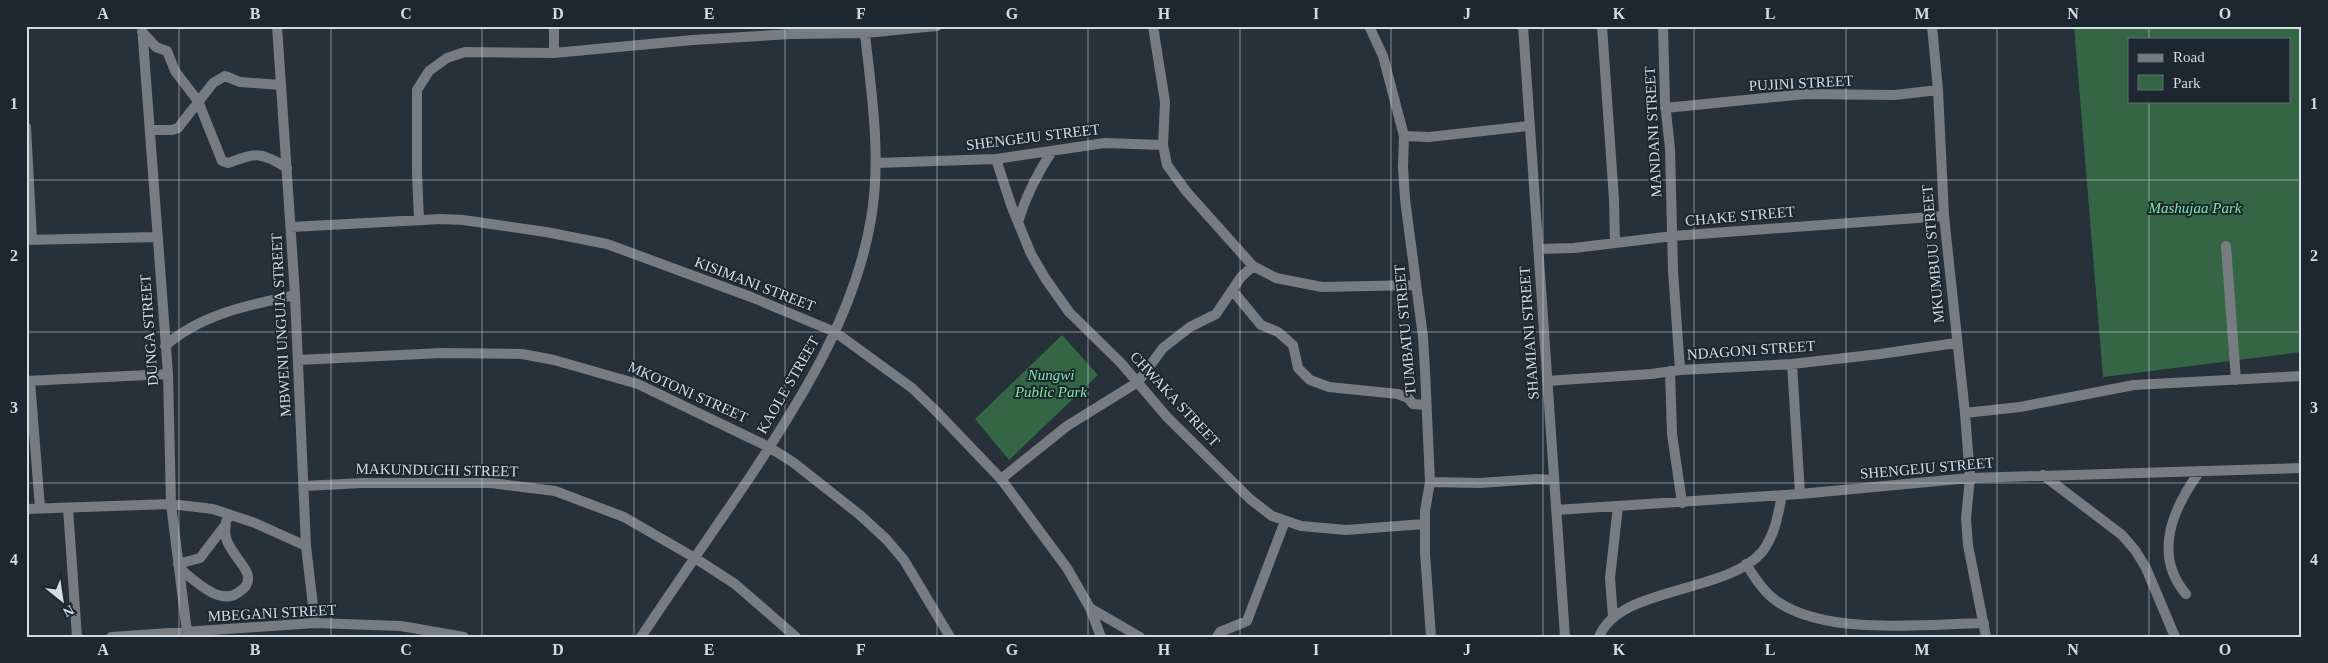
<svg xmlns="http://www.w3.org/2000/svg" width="2328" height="663" font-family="'Times New Roman',serif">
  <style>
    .green { fill: #346646; fill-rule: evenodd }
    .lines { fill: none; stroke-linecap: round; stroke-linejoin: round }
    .minor { stroke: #777c81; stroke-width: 10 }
    .grid { fill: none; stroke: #d5dce1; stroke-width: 1; stroke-opacity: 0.55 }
    .labels { text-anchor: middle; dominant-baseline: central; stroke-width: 4; stroke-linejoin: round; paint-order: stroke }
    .street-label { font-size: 15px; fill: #d5dce1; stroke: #1d2730 }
    .park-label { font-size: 15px; font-style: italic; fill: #7eeaa5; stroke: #1d2730 }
    .neatline { fill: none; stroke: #d5dce1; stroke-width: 2 }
    .grid-label { font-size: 16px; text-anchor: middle; font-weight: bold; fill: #d5dce1 }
  </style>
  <rect width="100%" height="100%" fill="#26313a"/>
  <path class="green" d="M 2074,26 L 2302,26 L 2302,352 L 2103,377 ZM 2129,39 L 2289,39 L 2289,101 L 2129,101 Z
    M 1062,335 L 1098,375 L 1009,460 L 975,419 Z"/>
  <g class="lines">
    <path class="minor" d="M 142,26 L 168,374 L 171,504 L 187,632
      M 277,26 L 295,295 L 306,546 L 315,623
      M 554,26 L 554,53
      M 1153,26 L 1165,102 L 1163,145 L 1167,165 L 1186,191 L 1253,266 L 1276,278 L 1322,287 L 1416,285
      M 1369,26 L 1383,56 L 1404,136 L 1403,167 L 1405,199 L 1423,337 L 1425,370 L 1430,482 L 1425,511 L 1425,553 L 1431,637
      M 1523,26 L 1565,637
      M 1602,26 L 1614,200 L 1615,243
      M 1663,26 L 1665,103 L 1670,148 L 1673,271 L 1680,370
      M 1932,26 L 1938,90 L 1944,216 L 1965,413 L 1970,478 L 1966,518 L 1968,545 L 1986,637
      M 142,32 L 156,47 L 167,51 L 175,71 L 198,101 L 222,161 L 228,163 C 256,153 261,151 287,168
      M 1665,108 L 1805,94 L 1895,95 L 1938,90
      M 26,127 L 32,239
      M 150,130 L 172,130 L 178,128 L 213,83 L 225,76 L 240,82 L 281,85
      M 1404,136 L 1429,137 L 1528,126
      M 996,159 L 1011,205 L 1031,254 L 1045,278 L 1069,312 L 1121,363 L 1167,417 L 1250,499 L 1272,516 L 1301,526 L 1346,530 L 1424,524
      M 876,163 L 996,159 L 1105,143 L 1163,145
      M 419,220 L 417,173 L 417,90 L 429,71 L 447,58 L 465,52 L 554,53 L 693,40 L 791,34 L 865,33 L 937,26
      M 1018,222 C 1026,195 1037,174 1052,151
      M 291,227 L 441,219 L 463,220 L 546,232 L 607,244 L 751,297 L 835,332 L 912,388 L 935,410 L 1001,479 L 1067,568 L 1090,608 L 1101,637
      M 26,240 L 158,237
      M 2226,246 L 2236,380
      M 1538,249 L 1574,248 L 1673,236 L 1944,216
      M 1232,290 L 1261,325 L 1278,332 L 1293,345 L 1298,368 L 1310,380 L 1329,387 L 1398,394 L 1408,398 L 1413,404 L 1426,405
      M 165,346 C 201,314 249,305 295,295
      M 298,360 L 442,353 L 522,354 L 554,360 L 638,384 L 769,447 L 794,463 L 860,515 L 886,539 L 904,560 L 950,637
      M 1792,364 L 1800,494
      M 1670,371 L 1672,434 L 1682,503
      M 26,381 L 168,374
      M 30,381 L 40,508
      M 1547,381 L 1651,374 L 1680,370 L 1792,364 L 1880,354 L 1956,343
      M 1965,413 L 2020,407 L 2134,385 L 2302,376
      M 2043,475 L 2122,535 L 2135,550 L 2146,568 L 2175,637
      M 1001,479 L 1067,426 L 1138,382 L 1163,348 L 1190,327 L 1216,314 L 1241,277 L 1253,266
      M 1430,482 L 1480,483 L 1537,479 L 1553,480
      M 304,486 L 362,483 L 491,483 L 555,491 L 624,517 L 695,558 L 735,584 L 796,637
      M 68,508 L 77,637
      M 26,509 L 171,504 L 213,509 L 255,523 L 306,546
      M 1556,510 L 1800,494 L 1970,478 L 2302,468
      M 178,564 L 200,558 L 223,528
      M 1746,564 C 1755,578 1764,593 1778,602 C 1828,636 1925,624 1984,623
      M 179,568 C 194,580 220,607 239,592 C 245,588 249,584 248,576 C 247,571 244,567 241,563 C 227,544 221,537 228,514
      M 2186,594 C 2152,554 2173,508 2200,471
      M 1090,608 L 1140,637
      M 1613,617 L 1610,578 L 1618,506
      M 111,637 L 315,623 L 401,626 L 464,637
      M 641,637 C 677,583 714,530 750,477 C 802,398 855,314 871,219 C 882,156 871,89 864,26
      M 1217,637 L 1220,632 L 1247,621 L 1285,521
      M 1599,637 C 1619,586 1726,594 1762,552 C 1775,535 1778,515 1782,495"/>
  </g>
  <path class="grid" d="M 179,26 L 179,637M 331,26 L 331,637M 482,26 L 482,637M 634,26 L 634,637M 785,26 L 785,637M 937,26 L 937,637M 1088,26 L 1088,637M 1240,26 L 1240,637M 1391,26 L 1391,637M 1543,26 L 1543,637M 1694,26 L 1694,637M 1846,26 L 1846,637M 1997,26 L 1997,637M 2149,26 L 2149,39M 2149,101 L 2149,637M 26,180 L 2302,180M 26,332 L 2302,332M 26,483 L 2302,483"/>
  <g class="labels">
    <g class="street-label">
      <text transform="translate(1801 83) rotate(-3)">PUJINI STREET</text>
      <text transform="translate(1653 132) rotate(-93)">MANDANI STREET</text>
      <text transform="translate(1033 137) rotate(-7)">SHENGEJU STREET</text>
      <text transform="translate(1740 216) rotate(-5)">CHAKE STREET</text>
      <text transform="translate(1933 254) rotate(-95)">MKUMBUU STREET</text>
      <text transform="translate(755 284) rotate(21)">KISIMANI STREET</text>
      <text transform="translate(281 325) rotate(-93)">MBWENI UNGUJA STREET</text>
      <text transform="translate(149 330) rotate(-94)">DUNGA STREET</text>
      <text transform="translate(1405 330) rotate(-95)">TUMBATU STREET</text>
      <text transform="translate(1529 333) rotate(-94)">SHAMIANI STREET</text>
      <text transform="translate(1751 350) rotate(-4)">NDAGONI STREET</text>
      <text transform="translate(788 385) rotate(-60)">KAOLE STREET</text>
      <text transform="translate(688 392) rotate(24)">MKOTONI STREET</text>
      <text transform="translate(1175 399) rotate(47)">CHWAKA STREET</text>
      <text transform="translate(1927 468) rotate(-5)">SHENGEJU STREET</text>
      <text transform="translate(437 470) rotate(1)">MAKUNDUCHI STREET</text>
      <text transform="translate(272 613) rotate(-3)">MBEGANI STREET</text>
    </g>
    <g class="park-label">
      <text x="2195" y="208">Mashujaa Park</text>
      <text x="1051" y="375">Nungwi<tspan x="1051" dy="17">Public Park</tspan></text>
    </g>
  </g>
  <rect width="2328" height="663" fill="none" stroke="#1d2730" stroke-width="55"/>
  <rect x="2128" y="38" width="162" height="65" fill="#1d2730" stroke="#676f77"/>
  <rect x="2138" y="54" width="25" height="8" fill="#777c81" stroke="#676f77"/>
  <text x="2173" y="62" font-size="15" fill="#d5dce1">Road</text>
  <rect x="2138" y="75" width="25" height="15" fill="#346646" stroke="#676f77"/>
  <text x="2173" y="88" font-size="15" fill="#d5dce1">Park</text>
  <g transform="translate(62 600) rotate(150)" stroke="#1d2730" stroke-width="4" paint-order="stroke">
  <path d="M0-4L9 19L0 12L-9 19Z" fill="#d5dce1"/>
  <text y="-8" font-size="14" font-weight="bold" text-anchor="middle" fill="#d5dce1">N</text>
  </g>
  <rect x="28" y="28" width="2272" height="608" class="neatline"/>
  <g class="grid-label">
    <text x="103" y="19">A</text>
    <text x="255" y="19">B</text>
    <text x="406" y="19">C</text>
    <text x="558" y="19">D</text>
    <text x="709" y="19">E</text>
    <text x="861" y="19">F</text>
    <text x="1012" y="19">G</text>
    <text x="1164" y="19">H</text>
    <text x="1316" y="19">I</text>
    <text x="1467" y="19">J</text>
    <text x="1619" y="19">K</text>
    <text x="1770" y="19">L</text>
    <text x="1922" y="19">M</text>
    <text x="2073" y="19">N</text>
    <text x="2225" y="19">O</text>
    <text x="14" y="109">1</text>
    <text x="2314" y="109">1</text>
    <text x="14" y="261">2</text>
    <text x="2314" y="261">2</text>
    <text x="14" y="413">3</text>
    <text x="2314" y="413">3</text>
    <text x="14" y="565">4</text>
    <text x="2314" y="565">4</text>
    <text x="103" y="655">A</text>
    <text x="255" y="655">B</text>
    <text x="406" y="655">C</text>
    <text x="558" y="655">D</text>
    <text x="709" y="655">E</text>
    <text x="861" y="655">F</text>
    <text x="1012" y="655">G</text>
    <text x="1164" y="655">H</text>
    <text x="1316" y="655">I</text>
    <text x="1467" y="655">J</text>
    <text x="1619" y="655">K</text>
    <text x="1770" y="655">L</text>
    <text x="1922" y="655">M</text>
    <text x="2073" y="655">N</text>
    <text x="2225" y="655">O</text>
  </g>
</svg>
